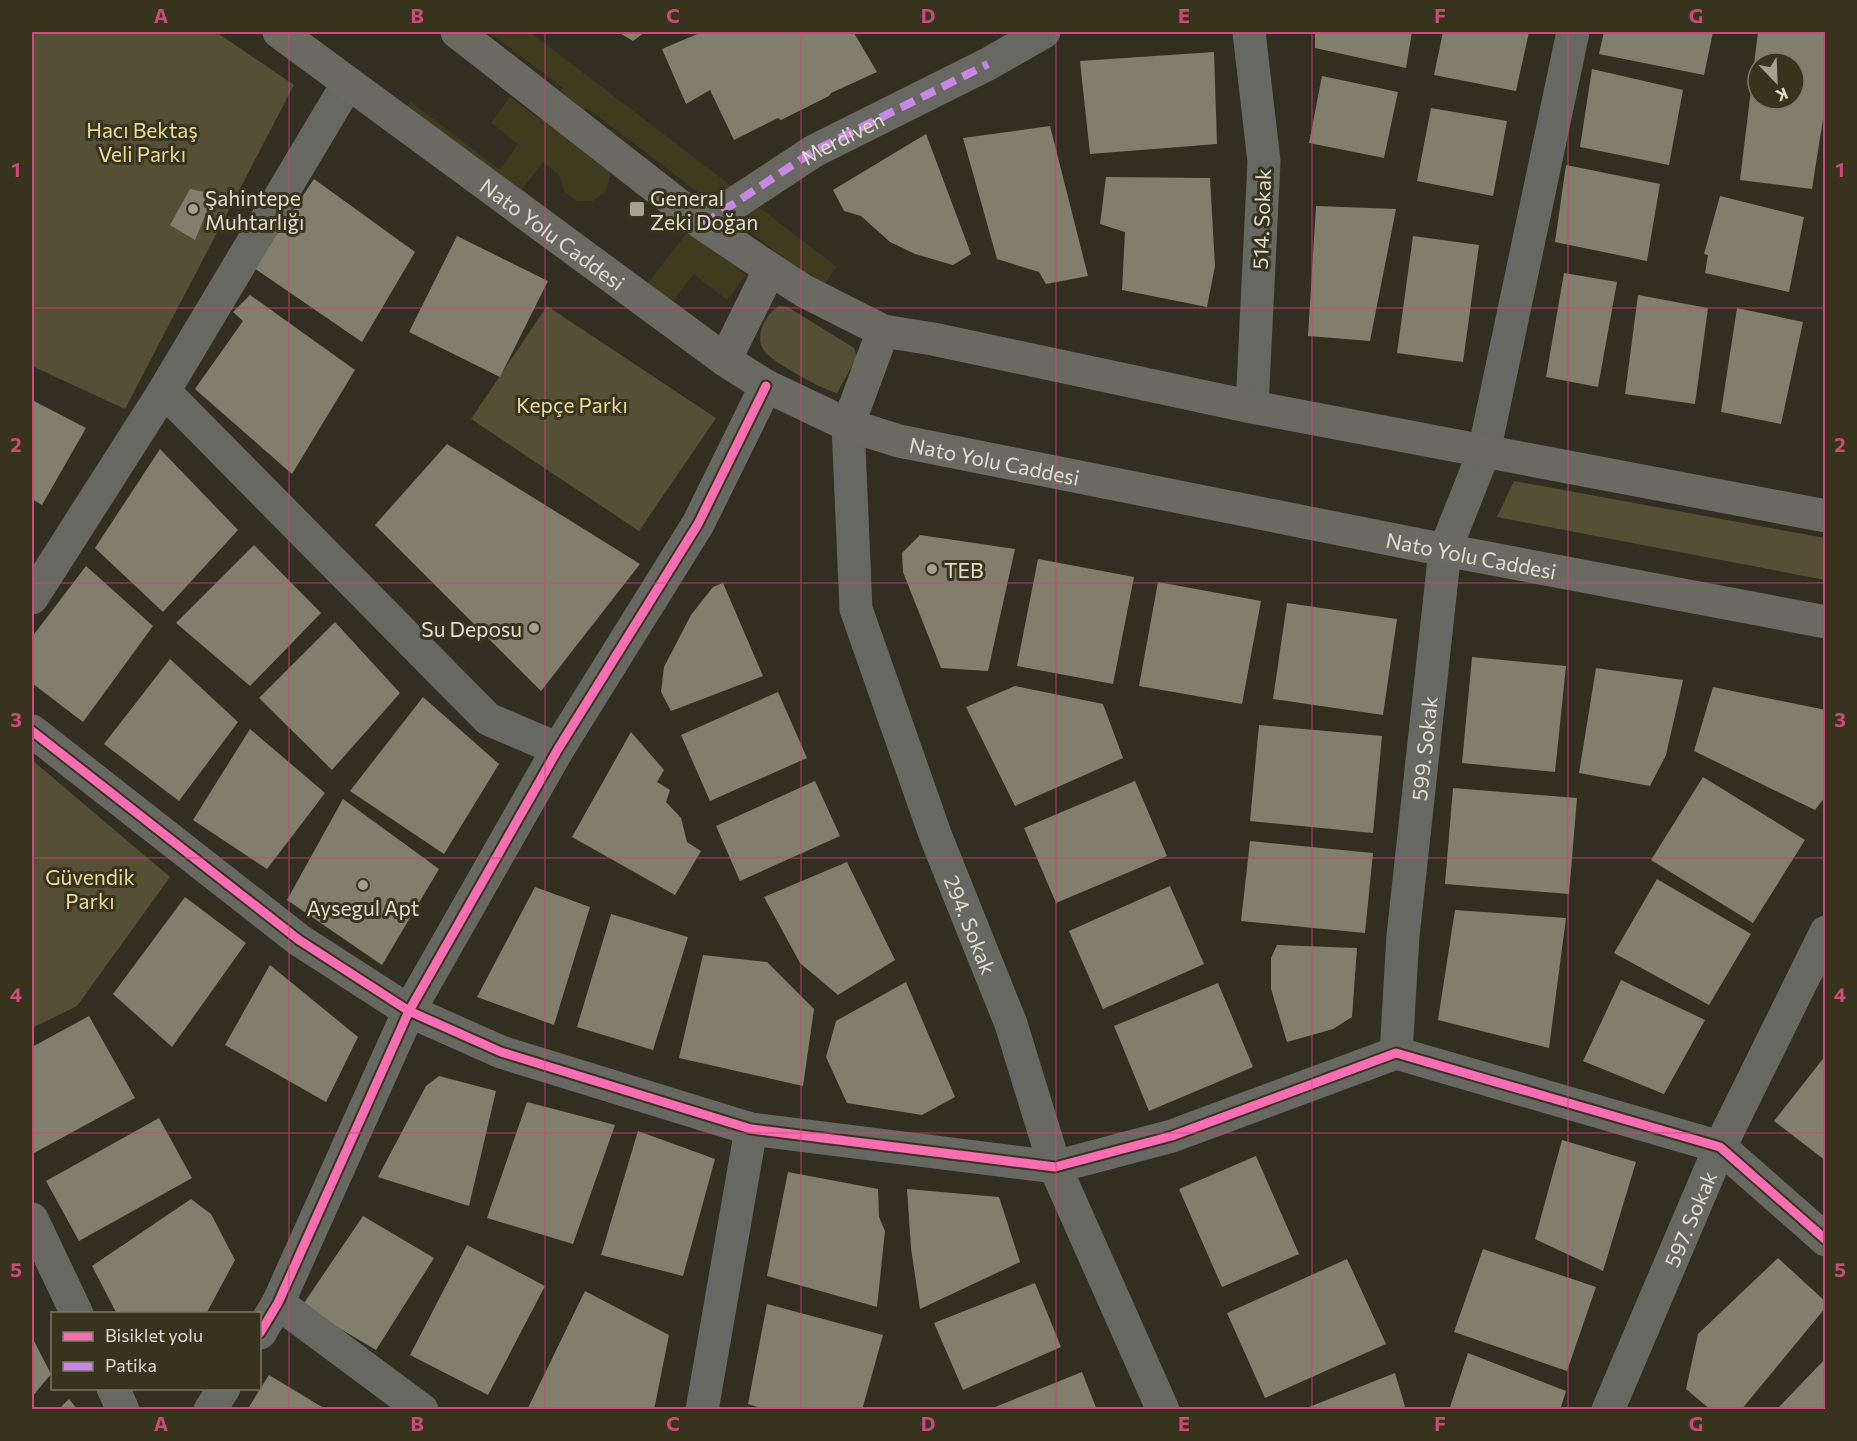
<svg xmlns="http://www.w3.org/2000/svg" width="1857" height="1441" font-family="Commissioner,sans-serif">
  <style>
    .built { fill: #403a1e; fill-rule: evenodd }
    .green { fill: #555035 }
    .building { fill: #817e6e; fill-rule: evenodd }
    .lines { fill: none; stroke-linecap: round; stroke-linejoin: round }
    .street { stroke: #686863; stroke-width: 33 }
    .secondary { stroke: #6a6a63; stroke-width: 33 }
    .quiet { stroke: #c787e3; stroke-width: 8; stroke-dasharray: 15 8; stroke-linecap: butt }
    .cycleway-casing { stroke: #38331c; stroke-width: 13 }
    .cycleway { stroke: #f96db3; stroke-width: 9 }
    .grid { fill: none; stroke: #ca4a78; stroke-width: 1.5; stroke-opacity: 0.55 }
    .poi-dot { fill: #a4a193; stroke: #38331c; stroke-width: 2 }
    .labels { text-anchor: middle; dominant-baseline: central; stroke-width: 6; stroke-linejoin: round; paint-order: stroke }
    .park-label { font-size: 21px; fill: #ecde94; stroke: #38331c }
    .street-label { font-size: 21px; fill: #e1ded0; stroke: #38331c }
    .poi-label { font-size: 21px; fill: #e1ded0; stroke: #38331c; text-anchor: start }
    .neatline { fill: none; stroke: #ca4a78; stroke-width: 2 }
    .grid-label { font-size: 20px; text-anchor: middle; font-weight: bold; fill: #ca4a78 }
  </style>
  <rect width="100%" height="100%" fill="#322f22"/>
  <path class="built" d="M 489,32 L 530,32 L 837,267 L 822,287 L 736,221 L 713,249 L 746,275 L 727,300 L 694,274 L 671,303 L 397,121 L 411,102 L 500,170 L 518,144 L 491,123 L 510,97 L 539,119 L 563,88 ZM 587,108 L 711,202 L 647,284 L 522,189 L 543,162 L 559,175 L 564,191 L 577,201 L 593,201 L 606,191 L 610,177 L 609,168 L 565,137 Z"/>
  <path class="green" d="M 32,32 L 216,32 L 294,85 L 125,409 L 32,366 Z
    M 547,306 L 716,418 L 639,531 L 471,419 Z
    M 779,306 L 788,307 L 854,348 L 857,357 L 837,393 C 823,390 777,364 767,354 C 752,340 764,315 779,306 Z
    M 1514,481 L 1825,538 L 1825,580 L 1497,517 Z
    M 32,760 L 170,877 L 77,1006 L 32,1028 Z"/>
  <path class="building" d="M 618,32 L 645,32 L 633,41 Z
    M 702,32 L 854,33 L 877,72 L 831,93 L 829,96 L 781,120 L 778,118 L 734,140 L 710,90 L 686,104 L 662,49 Z
    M 1315,32 L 1412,32 L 1406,68 L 1315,48 Z
    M 1443,32 L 1529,32 L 1516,91 L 1434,75 Z
    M 1604,32 L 1713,32 L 1704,75 L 1599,54 Z
    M 1758,32 L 1826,32 L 1826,100 L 1812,189 L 1740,180 ZM 1758,63 L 1794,63 L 1794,99 L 1758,99 Z
    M 1214,52 L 1217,144 L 1090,154 L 1080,61 Z
    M 1592,69 L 1683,90 L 1669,165 L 1580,147 Z
    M 1322,76 L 1398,92 L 1384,158 L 1309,143 Z
    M 1431,108 L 1507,121 L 1493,196 L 1417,181 Z
    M 1050,126 L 1088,276 L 1046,284 L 1039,272 L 997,259 L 963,138 Z
    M 926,134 L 971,254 L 953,265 L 915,254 L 890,242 L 861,216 L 844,211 L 833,190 Z
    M 1566,165 L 1660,184 L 1647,261 L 1555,242 Z
    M 1106,177 L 1210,178 L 1215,266 L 1207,307 L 1122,290 L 1125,232 L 1100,224 Z
    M 314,179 L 415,252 L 362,342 L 254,268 Z
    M 190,189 L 214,194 L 195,240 L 170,225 Z
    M 1720,196 L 1804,217 L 1789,292 L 1705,273 L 1708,255 L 1704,254 Z
    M 1316,206 L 1396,209 L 1370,341 L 1308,336 Z
    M 457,236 L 548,281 L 500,377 L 409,332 Z
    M 1413,236 L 1479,245 L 1463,362 L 1397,353 Z
    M 1564,273 L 1617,282 L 1598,387 L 1546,377 Z
    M 250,295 L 355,370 L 292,474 L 195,389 L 243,321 L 233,312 Z
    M 1638,295 L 1708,308 L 1695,404 L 1625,394 Z
    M 1737,308 L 1803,322 L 1781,424 L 1721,412 Z
    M 32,400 L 86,428 L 42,505 L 32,499 Z
    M 447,444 L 640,564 L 541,691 L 375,525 Z
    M 160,449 L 238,530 L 163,612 L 95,548 Z
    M 920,535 L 1015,549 L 988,671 L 941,668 L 903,572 L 902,553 Z
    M 254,545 L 321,613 L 250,686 L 176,623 Z
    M 1038,559 L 1134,577 L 1113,684 L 1017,666 Z
    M 86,566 L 153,626 L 83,722 L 32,683 L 32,637 Z
    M 1158,582 L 1261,601 L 1242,704 L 1139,686 Z
    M 723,583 L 763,676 L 671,711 L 661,692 L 664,667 L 691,615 L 713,587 Z
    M 1287,603 L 1397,619 L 1383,715 L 1273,699 Z
    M 335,622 L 400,693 L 332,770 L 259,698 Z
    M 1472,657 L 1566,666 L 1555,772 L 1462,763 Z
    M 170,659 L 238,722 L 179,801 L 104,744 Z
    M 1596,668 L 1683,680 L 1666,755 L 1650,786 L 1579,773 Z
    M 1015,686 L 1103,704 L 1123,758 L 1015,806 L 966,707 Z
    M 1713,687 L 1826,710 L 1826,796 L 1815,810 L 1694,751 Z
    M 778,692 L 807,758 L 710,801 L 681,735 Z
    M 423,697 L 499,764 L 444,854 L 350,791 Z
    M 1259,725 L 1382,736 L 1373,833 L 1250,821 Z
    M 250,729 L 325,793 L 267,869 L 193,820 Z
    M 631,732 L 664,770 L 657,782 L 670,790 L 666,802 L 681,818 L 687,842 L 701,851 L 675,895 L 572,837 Z
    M 1703,777 L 1805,840 L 1753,923 L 1651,860 Z
    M 815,781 L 840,836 L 740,881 L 716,826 Z
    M 1135,781 L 1167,856 L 1056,903 L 1024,828 Z
    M 1453,788 L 1577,798 L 1569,894 L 1445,884 Z
    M 343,799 L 439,869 L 382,965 L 287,900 Z
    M 1250,841 L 1373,853 L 1365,933 L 1241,921 Z
    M 847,862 L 895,960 L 838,995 L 800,963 L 764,897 Z
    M 1657,879 L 1751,934 L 1709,1005 L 1614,953 Z
    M 1170,886 L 1204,964 L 1103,1009 L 1069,931 Z
    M 535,887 L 590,907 L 554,1025 L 477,997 Z
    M 185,897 L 246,943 L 172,1047 L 113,994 Z
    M 1455,910 L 1566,918 L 1549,1048 L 1438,1020 Z
    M 611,914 L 688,937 L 653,1050 L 577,1027 Z
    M 1277,945 L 1357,948 L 1352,1017 L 1333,1029 L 1287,1042 L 1271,989 L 1271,958 Z
    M 703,955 L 767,962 L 814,1009 L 803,1086 L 679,1058 Z
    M 270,965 L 358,1037 L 326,1102 L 225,1045 Z
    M 1621,980 L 1705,1020 L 1664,1094 L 1583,1061 Z
    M 906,982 L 955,1097 L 922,1115 L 847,1103 L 826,1057 L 836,1021 Z
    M 1218,983 L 1253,1067 L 1149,1111 L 1114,1026 Z
    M 89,1016 L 135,1098 L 34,1153 L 32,1148 L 32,1047 Z
    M 1826,1055 L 1826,1161 L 1774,1121 Z
    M 439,1076 L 496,1091 L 469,1206 L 378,1177 L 426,1086 Z
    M 527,1102 L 615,1125 L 573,1244 L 487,1218 Z
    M 159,1118 L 192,1178 L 79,1241 L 46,1181 Z
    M 638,1131 L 715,1159 L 683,1276 L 601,1255 Z
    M 1562,1140 L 1636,1162 L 1603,1271 L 1535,1239 Z
    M 1256,1156 L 1299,1254 L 1222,1287 L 1179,1189 Z
    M 788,1172 L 878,1189 L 879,1217 L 885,1231 L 877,1307 L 767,1276 Z
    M 907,1189 L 999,1197 L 1020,1262 L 920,1309 L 911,1248 Z
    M 191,1199 L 211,1214 L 235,1260 L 206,1314 L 117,1314 L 92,1266 Z
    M 363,1216 L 434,1258 L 376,1350 L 302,1306 Z
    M 467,1245 L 545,1286 L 488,1395 L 410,1355 Z
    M 1483,1249 L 1596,1287 L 1567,1371 L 1454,1332 Z
    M 1778,1258 L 1826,1302 L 1826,1307 L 1741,1410 L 1711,1410 L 1686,1389 L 1698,1334 Z
    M 1347,1259 L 1386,1344 L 1265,1398 L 1227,1313 Z
    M 1035,1283 L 1061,1347 L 963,1390 L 934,1323 Z
    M 585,1291 L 669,1335 L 654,1410 L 527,1410 Z
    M 767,1304 L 883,1335 L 862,1410 L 767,1410 L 748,1404 Z
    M 32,1337 L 51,1374 L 32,1397 Z
    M 1468,1353 L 1566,1391 L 1560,1410 L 1449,1410 Z
    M 1826,1358 L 1826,1410 L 1776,1410 Z
    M 1082,1372 L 1097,1410 L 990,1410 L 990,1409 Z
    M 1395,1373 L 1406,1410 L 1304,1410 L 1304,1409 Z
    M 269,1375 L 327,1410 L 247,1410 Z
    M 69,1399 L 78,1410 L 58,1410 Z"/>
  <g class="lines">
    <g class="street">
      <path d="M 1249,32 L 1264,161 L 1252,407"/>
      <path id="s1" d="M 703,224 L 814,151 L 988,64 L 1044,32"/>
      <path d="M 164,391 L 488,719 L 558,749"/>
      <path id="s2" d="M 848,425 L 856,609 L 936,837 L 1011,1024 L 1055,1167 L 1163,1410"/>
      <path d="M 32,598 L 164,391 L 348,83"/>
      <path d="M 32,731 L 299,940 L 409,1011 L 501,1052 L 751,1129 L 1055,1167 L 1172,1136 L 1396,1053 L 1720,1147 L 1826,1240"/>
      <path id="s3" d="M 1396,1053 L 1403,936 L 1445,550 L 1484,452 L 1573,32"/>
      <path d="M 32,1219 L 77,1314"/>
      <path d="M 278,1303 L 422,1410"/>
      <path d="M 260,1333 L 278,1303 L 409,1011 L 558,749 L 698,524 L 766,386"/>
      <path d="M 113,1388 L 123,1410"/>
      <path d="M 210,1410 L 224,1388"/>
      <path d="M 702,1410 L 751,1129"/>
      <path id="s4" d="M 1608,1410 L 1720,1147 L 1826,932"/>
    </g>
    <g class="secondary">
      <path id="s5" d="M 279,32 L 725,360 L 766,386 L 848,425 L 899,441 L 1445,550 L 1826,622"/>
      <path d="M 457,32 L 703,224 L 770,269 L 804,291 L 883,331 L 933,339 L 1252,407 L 1826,516"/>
      <path d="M 725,360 L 770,269"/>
      <path d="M 848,425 L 883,331"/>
    </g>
    <path class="quiet" d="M 703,224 L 814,151 L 988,64"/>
    <defs>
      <path id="cycleway" d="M 32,731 L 299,940 L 409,1011 L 501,1052 L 751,1129 L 1055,1167 L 1172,1136 L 1396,1053 L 1720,1147 L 1826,1240
        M 260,1333 L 278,1303 L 409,1011 L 558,749 L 698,524 L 766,386"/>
    </defs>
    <use href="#cycleway" class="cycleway-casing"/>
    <use href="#cycleway" class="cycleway"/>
  </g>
  <path class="grid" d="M 289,32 L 289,1410M 545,32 L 545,1410M 801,32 L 801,1410M 1056,32 L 1056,1410M 1312,32 L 1312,1410M 1568,32 L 1568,1410M 32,308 L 1826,308M 32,583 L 1826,583M 32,858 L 1826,858M 32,1133 L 1826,1133"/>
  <g class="poi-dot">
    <circle cx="193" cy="209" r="6"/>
    <rect x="629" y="201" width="16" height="16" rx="3"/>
    <circle cx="932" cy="569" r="6"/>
    <circle cx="534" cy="628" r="6"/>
    <circle cx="363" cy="885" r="6"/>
  </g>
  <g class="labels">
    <g class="park-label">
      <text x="142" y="129">Hacı Bektaş<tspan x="142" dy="24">Veli Parkı</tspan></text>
      <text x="572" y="404">Kepçe Parkı</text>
      <text x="90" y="876">Güvendik<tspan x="90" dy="24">Parkı</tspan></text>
    </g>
    <g class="street-label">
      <text stroke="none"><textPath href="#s1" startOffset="164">Merdiven</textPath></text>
      <text transform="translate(1261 219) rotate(-88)">514. Sokak</text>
      <text stroke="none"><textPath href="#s5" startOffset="340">Nato Yolu Caddesi</textPath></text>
      <text stroke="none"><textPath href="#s5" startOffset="844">Nato Yolu Caddesi</textPath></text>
      <text stroke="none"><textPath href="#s5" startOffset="1330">Nato Yolu Caddesi</textPath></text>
      <text stroke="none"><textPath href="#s3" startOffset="306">599. Sokak</textPath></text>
      <text stroke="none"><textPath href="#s2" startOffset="520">294. Sokak</textPath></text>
      <text stroke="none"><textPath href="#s4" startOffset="208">597. Sokak</textPath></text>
    </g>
    <g class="poi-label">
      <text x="205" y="197">Şahintepe<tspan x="205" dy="24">Muhtarlığı</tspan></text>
      <text x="650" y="197">General<tspan x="650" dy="24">Zeki Doğan</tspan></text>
      <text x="944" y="569">TEB</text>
      <text x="522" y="628" text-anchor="end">Su Deposu</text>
      <text x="363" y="907" text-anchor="middle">Aysegul Apt</text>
    </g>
  </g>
  <rect width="1857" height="1441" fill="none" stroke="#38331c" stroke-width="66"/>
  <rect x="51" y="1312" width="210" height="78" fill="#38331c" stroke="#7c7764" stroke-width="1.5"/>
  <rect x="63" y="1332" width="30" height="9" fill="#f96db3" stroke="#7c7764" stroke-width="1.5"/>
  <text x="105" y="1342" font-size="18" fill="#e1ded0">Bisiklet yolu</text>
  <rect x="63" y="1362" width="30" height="9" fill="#c787e3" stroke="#7c7764" stroke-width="1.5"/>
  <text x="105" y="1372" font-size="18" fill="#e1ded0">Patika</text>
  <g transform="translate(1776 81) rotate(157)"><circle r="28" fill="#38331c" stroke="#7c7764" stroke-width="1.5"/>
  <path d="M0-4.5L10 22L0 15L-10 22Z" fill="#a4a193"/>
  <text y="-9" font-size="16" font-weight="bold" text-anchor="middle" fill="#e1ded0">K</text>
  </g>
  <rect x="33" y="33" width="1791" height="1375" class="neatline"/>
  <g class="grid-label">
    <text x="161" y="23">A</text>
    <text x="417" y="23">B</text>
    <text x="673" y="23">C</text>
    <text x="928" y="23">D</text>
    <text x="1184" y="23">E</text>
    <text x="1440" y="23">F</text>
    <text x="1696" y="23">G</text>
    <text x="16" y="177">1</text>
    <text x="1840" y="177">1</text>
    <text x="16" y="452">2</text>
    <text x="1840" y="452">2</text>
    <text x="16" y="727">3</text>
    <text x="1840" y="727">3</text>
    <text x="16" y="1002">4</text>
    <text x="1840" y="1002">4</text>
    <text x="16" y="1277">5</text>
    <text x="1840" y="1277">5</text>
    <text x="161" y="1431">A</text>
    <text x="417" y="1431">B</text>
    <text x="673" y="1431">C</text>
    <text x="928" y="1431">D</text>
    <text x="1184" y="1431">E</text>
    <text x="1440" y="1431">F</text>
    <text x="1696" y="1431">G</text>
  </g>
</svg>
